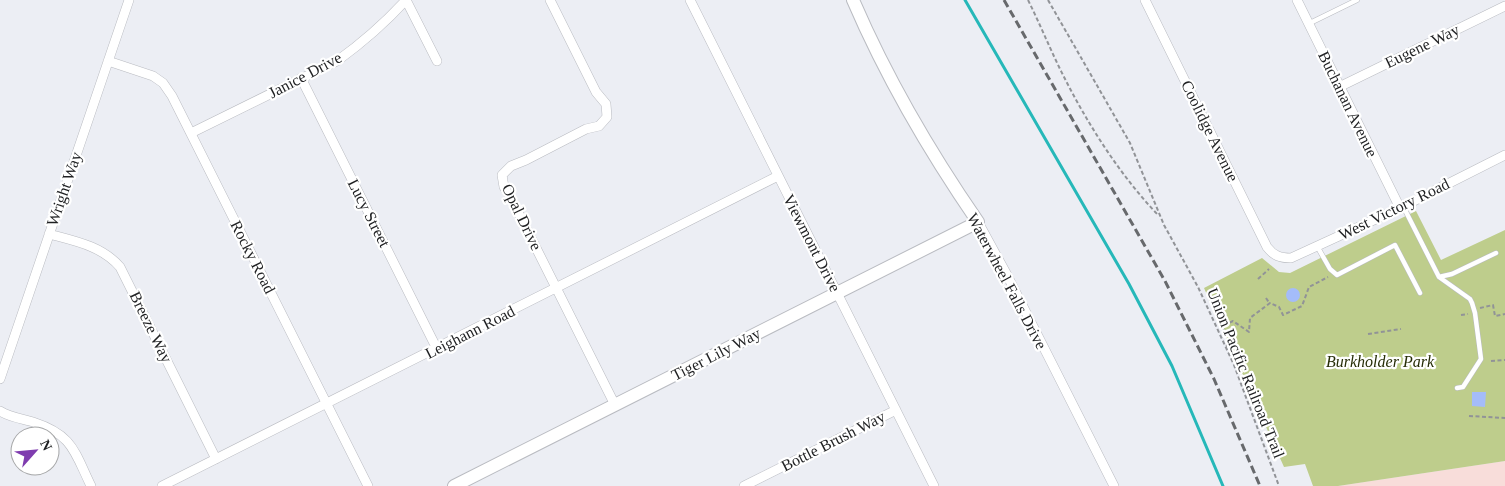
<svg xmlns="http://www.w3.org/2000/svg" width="1505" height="486" font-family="Georgia,serif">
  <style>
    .education { fill: #f8ddda }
    .green { fill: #becd8c }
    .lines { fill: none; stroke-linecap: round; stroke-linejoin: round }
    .stream { stroke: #26b8b9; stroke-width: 3 }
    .building { fill: #a4bcf9 }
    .lane-casing { stroke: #b9bbc1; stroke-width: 5.5 }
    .street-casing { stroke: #b9bbc1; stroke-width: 10 }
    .secondary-casing { stroke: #b9bbc1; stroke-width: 14 }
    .path { stroke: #919397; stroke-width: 2; stroke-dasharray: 4 2.5; stroke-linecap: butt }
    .lane { stroke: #fff; stroke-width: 4.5 }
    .street { stroke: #fff; stroke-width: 9 }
    .secondary { stroke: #fff; stroke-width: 12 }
    .rail { stroke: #67696c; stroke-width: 3; stroke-dasharray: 8 4; stroke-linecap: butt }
    .labels { text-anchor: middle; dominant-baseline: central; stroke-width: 4.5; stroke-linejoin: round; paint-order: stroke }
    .street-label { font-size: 16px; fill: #1f2022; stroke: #fff }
    .park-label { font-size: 16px; font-style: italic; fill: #272e08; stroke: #fff }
  </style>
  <rect width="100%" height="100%" fill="#eceef4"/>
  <path class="education" d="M 1505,461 L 1505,486 L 1338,486 Z"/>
  <path class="green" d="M 1416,211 L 1441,260 L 1505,230 L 1505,461 L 1338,486 L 1313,486 L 1305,464 L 1284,467 L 1204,288 L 1262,258 L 1279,272 L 1290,273 Z"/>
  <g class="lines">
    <path class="stream" d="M 965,0 L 1129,284 L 1172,366 L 1223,486"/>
  </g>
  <path class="building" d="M1286 295a7 7 0 1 1 14 0a7 7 0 1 1-14 0Z
    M 1472,392 L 1486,392 L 1485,407 L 1472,406 Z"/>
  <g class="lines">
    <defs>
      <path id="lane" d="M 1308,24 L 1357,0
        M 1403,206 L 1439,277 L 1470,299 L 1472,303 L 1475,313 L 1481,359 L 1463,387 L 1457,388
        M 1317,246 L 1330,269 L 1337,275 L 1395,245 L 1420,293
        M 1439,277 L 1452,274 L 1496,253"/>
      <path id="street" d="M 406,0 L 437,61
        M 550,0 L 596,92 L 606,104 L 607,117 L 599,126 L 586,129 L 526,160 L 511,166 L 502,175 L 504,187 L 512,200 L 615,405
        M 690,0 L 934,486
        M 1145,0 L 1267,247 C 1274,256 1280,258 1291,258 L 1400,208 L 1505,155
        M 1297,0 L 1400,208
        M 108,61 L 153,76 L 163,83 L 172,96 L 368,486
        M 301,78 L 437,349
        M 1339,87 L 1505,6
        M 191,133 L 337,61 C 362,43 385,23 406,0
        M 978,222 L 1007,275 L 1114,486
        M 49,234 C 75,241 102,246 120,267 L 216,459
        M 0,379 L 129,0
        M 0,411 C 9,417 23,419 33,422 C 73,435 74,451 91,486
        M 162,486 L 778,176
        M 744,486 L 896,410"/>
      <path id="secondary" d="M 454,486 L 978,222 C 929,151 887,79 853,0"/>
    </defs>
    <use href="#lane" class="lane-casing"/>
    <use href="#street" class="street-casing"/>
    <use href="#secondary" class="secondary-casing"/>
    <path class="path" d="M 1028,0 C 1040,24 1050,49 1062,73 C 1087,123 1119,174 1158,215
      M 1048,0 L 1130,143 L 1164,225 L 1198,287 L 1234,365 L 1279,486
      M 1258,279 L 1269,269
      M 1266,298 L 1270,304
      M 1480,308 L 1493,305 L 1495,316 L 1505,314
      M 1461,315 L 1468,314
      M 1368,334 L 1401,329
      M 1226,346 L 1230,344 L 1222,326 L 1233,321 L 1249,332 L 1250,318 L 1270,303 L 1279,307 L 1283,315 L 1302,306 L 1309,287 L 1328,277
      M 1491,361 L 1505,360
      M 1469,416 L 1505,418"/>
    <use href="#lane" class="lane"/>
    <use href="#street" class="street"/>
    <use href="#secondary" class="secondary"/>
    <path class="rail" d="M 1004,0 L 1165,281 L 1214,379 L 1260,486"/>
  </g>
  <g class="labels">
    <g class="street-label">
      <text transform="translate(1422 46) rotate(-26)">Eugene Way</text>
      <text transform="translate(305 75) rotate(-28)">Janice Drive</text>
      <text transform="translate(1348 104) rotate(64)">Buchanan Avenue</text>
      <text transform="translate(1210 131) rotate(64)">Coolidge Avenue</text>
      <text transform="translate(64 189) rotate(-71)">Wright Way</text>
      <text transform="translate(1394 209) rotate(-26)">West Victory Road</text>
      <text transform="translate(369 213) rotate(63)">Lucy Street</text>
      <text transform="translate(522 217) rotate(64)">Opal Drive</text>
      <text transform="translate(812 243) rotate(63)">Viewmont Drive</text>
      <text transform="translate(253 257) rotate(63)">Rocky Road</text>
      <text transform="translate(1007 281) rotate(62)">Waterwheel Falls Drive</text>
      <text transform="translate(151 327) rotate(64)">Breeze Way</text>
      <text transform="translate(470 332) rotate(-27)">Leighann Road</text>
      <text transform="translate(716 354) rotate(-27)">Tiger Lily Way</text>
      <text transform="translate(1246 373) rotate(68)">Union Pacific Railroad Trail</text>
      <text transform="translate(833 441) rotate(-27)">Bottle Brush Way</text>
    </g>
    <g class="park-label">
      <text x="1380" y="361">Burkholder Park</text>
    </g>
  </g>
  <g transform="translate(35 451) rotate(63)"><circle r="24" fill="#ffffff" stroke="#a5a6a7"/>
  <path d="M0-4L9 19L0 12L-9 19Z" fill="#7f3caf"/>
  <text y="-8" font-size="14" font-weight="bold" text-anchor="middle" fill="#1f2022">N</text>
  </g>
</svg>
